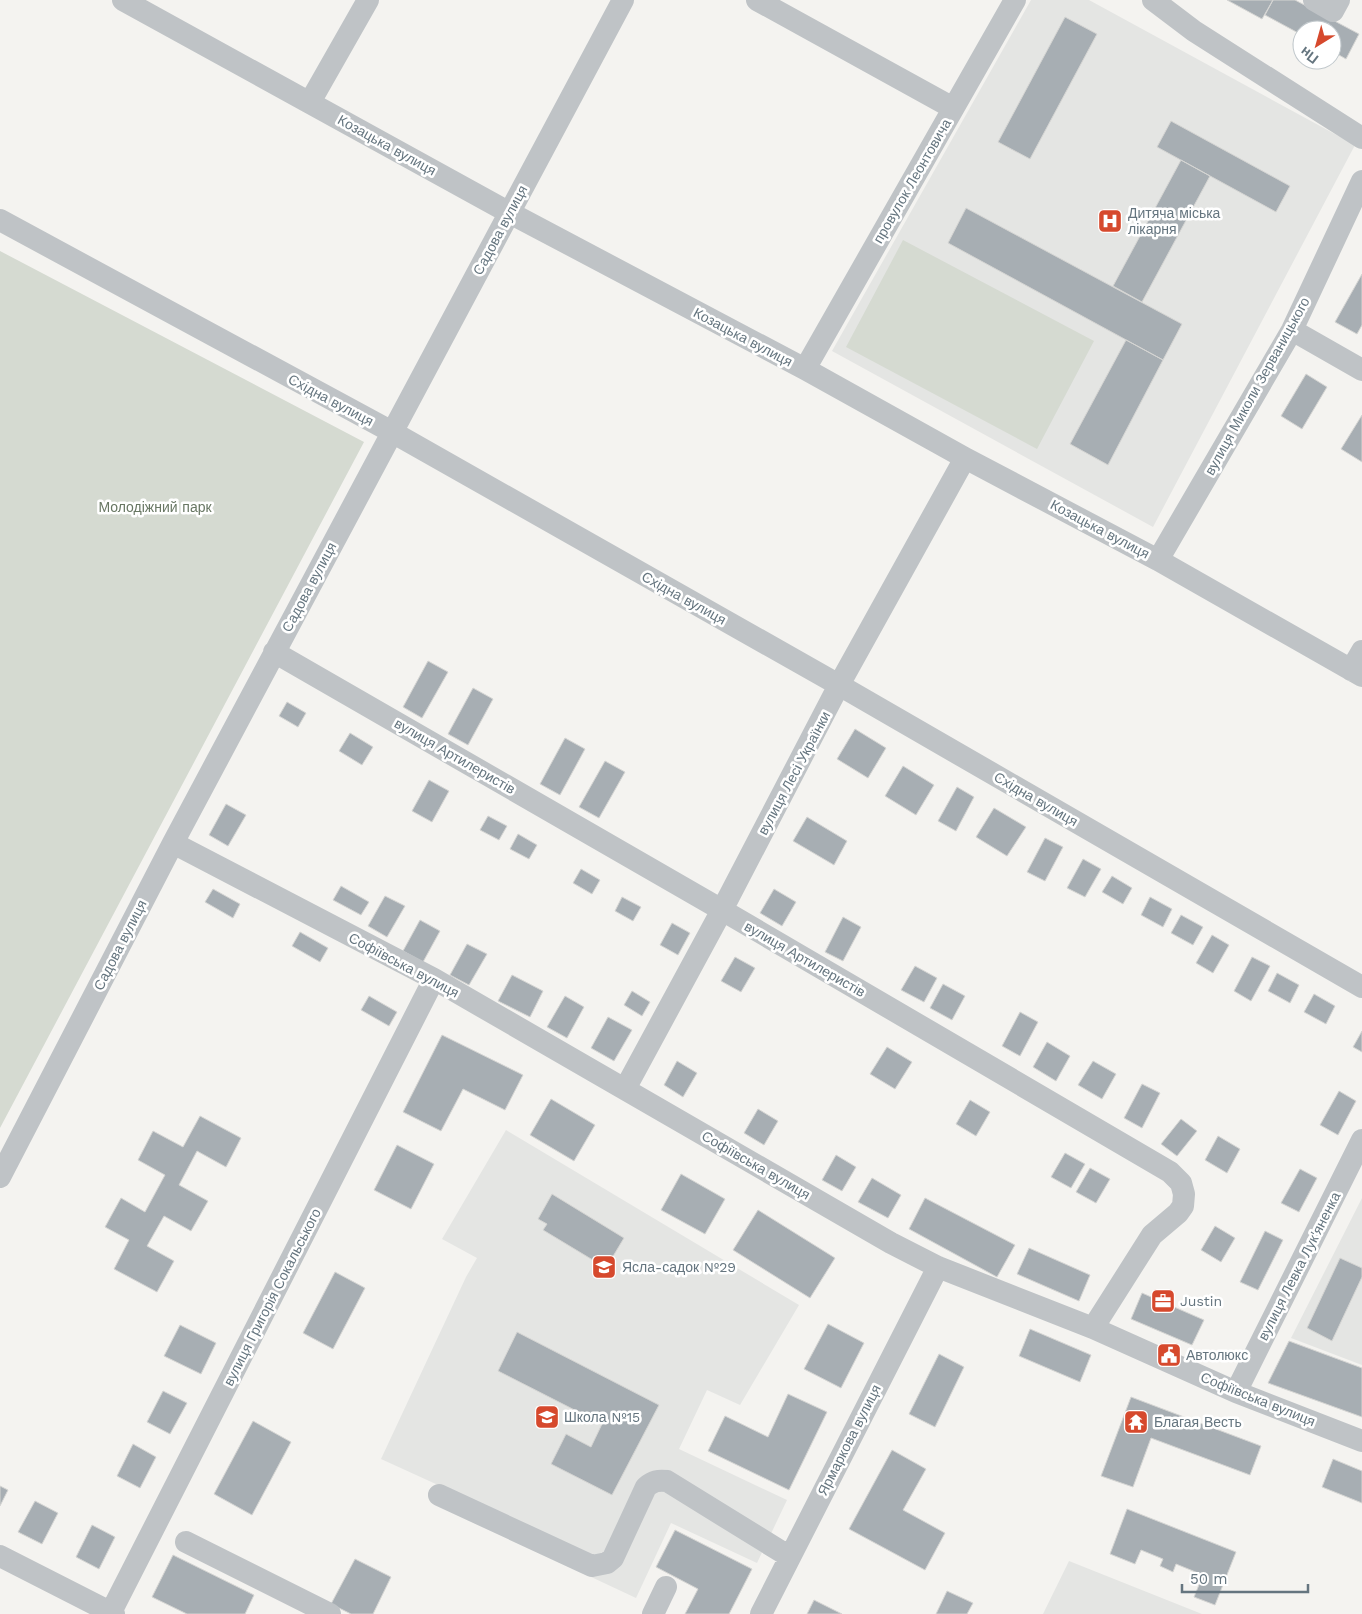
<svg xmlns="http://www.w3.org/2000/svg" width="1362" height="1614" font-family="'Work Sans',sans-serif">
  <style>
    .built { fill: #e4e5e3 }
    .green { fill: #d5dad1 }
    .building { fill: #a7aeb3; stroke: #d5d5d3 }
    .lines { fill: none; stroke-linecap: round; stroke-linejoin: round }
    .minor { stroke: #bfc3c6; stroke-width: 22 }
    .labels { text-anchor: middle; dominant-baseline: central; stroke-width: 5; stroke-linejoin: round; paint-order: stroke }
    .street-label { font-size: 14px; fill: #65757f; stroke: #fff }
    .poi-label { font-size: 14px; fill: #65757f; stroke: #fff; text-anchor: start }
    .park-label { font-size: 14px; fill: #687763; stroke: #fff }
  </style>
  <rect width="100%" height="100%" fill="#f4f3f0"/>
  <path class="built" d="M 1031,0 L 1089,0 L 1355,145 L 1153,527 L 832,351 Z
    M 506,1130 L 799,1305 L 740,1405 L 707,1390 L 679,1449 L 787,1500 L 757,1563 L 671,1523 L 636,1598 L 431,1502 L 438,1485 L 381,1459 L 466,1277 L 477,1258 L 442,1239 Z
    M 1362,1198 L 1362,1365 L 1291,1338 Z
    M 1069,1561 L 1202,1614 L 1043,1614 Z"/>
  <path class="green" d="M 903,240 L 1094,341 L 1037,449 L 846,347 Z
    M 0,251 L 364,442 L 0,1128 Z"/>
  <path class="building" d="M 1227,0 L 1273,0 L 1262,19 Z
    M 1273,0 L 1295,0 L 1359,34 L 1346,59 L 1332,51 L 1332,30 L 1302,30 L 1302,35 L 1265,15 Z
    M 1065,17 L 1097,34 L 1030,159 L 998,142 Z
    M 1171,121 L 1290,186 L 1276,212 L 1157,147 Z
    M 1181,160 L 1210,176 L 1142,302 L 1113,286 Z
    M 966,208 L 1182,324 L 1163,360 L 948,243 Z
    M 1362,274 L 1362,325 L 1357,334 L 1335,322 Z
    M 1126,340 L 1163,360 L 1108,465 L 1070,444 Z
    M 1306,374 L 1327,387 L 1302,429 L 1281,416 Z
    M 1362,415 L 1362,462 L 1341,449 Z
    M 428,661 L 448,672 L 422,718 L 403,707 Z
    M 473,688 L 493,699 L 468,745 L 448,734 Z
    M 287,702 L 306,713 L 298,727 L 279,716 Z
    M 855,729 L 886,748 L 868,778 L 837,759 Z
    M 350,733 L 373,747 L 362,765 L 339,751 Z
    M 565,738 L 585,749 L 560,795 L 540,784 Z
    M 605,761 L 625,772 L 599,818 L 579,807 Z
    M 903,766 L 934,785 L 916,815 L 885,796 Z
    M 429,780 L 449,791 L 432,822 L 412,811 Z
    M 957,787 L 974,797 L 956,831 L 938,821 Z
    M 226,804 L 246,815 L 228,846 L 209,835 Z
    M 994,808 L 1026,827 L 1007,856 L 976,837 Z
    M 488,816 L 507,826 L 499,840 L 480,830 Z
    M 807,817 L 847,841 L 834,865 L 793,841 Z
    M 518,834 L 537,845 L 529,859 L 510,849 Z
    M 1045,838 L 1063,847 L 1045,881 L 1027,872 Z
    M 1083,859 L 1101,869 L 1085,897 L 1067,888 Z
    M 581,869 L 600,880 L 592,894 L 573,883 Z
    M 1112,876 L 1132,888 L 1123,904 L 1102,892 Z
    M 341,886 L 369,902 L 361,915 L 333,900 Z
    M 213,889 L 240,904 L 233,918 L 205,902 Z
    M 774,889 L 796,902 L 782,926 L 760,913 Z
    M 385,896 L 405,906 L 387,937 L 368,926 Z
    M 622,897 L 641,907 L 633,921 L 615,911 Z
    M 1150,897 L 1172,909 L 1163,927 L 1141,915 Z
    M 1181,915 L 1203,927 L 1193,945 L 1171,933 Z
    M 843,917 L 861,927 L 843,961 L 825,952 Z
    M 420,920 L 440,931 L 423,962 L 403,951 Z
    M 672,923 L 690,933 L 678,955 L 660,945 Z
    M 300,932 L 328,948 L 320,962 L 292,946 Z
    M 1212,935 L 1229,945 L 1213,973 L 1196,963 Z
    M 467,944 L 487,954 L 469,985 L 450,975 Z
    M 735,957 L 755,968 L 741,992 L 721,981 Z
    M 1252,957 L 1270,966 L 1251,1001 L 1234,991 Z
    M 915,966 L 937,978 L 924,1002 L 901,990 Z
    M 1277,973 L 1299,985 L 1290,1003 L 1268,991 Z
    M 512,975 L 543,991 L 530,1017 L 498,1001 Z
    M 943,984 L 965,996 L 952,1020 L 930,1008 Z
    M 632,991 L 650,1002 L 642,1016 L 624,1005 Z
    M 1314,994 L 1335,1006 L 1326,1024 L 1304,1012 Z
    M 369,996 L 397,1012 L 389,1026 L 361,1010 Z
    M 565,996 L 584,1007 L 567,1038 L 547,1027 Z
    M 1020,1012 L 1038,1022 L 1020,1056 L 1002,1046 Z
    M 608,1017 L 632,1030 L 614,1061 L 591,1048 Z
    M 1362,1031 L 1362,1052 L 1353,1047 Z
    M 442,1035 L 523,1075 L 505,1110 L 463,1089 L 441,1131 L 403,1112 Z
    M 1047,1042 L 1070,1056 L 1056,1081 L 1033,1067 Z
    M 887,1047 L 912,1062 L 895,1089 L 870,1074 Z
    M 677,1061 L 697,1073 L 683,1097 L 664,1085 Z
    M 1093,1061 L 1116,1074 L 1102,1099 L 1078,1085 Z
    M 1142,1084 L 1160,1093 L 1142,1128 L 1124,1118 Z
    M 1339,1091 L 1356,1101 L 1338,1135 L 1320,1125 Z
    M 551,1099 L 595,1125 L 574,1161 L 530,1135 Z
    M 970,1100 L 990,1112 L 976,1136 L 956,1124 Z
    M 758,1109 L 778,1121 L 764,1145 L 744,1133 Z
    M 200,1116 L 241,1138 L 226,1167 L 197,1151 L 179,1185 L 208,1201 L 191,1231 L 164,1216 L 147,1246 L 174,1261 L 157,1292 L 114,1269 L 129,1240 L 105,1227 L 121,1198 L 145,1212 L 165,1175 L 138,1160 L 153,1131 L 183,1147 Z
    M 1181,1119 L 1197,1131 L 1177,1156 L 1161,1144 Z
    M 1218,1136 L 1240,1149 L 1227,1173 L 1205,1160 Z
    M 397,1145 L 434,1164 L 411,1209 L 374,1190 Z
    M 1065,1153 L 1085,1164 L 1071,1188 L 1051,1177 Z
    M 836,1155 L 856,1167 L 842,1191 L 822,1180 Z
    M 1090,1168 L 1110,1179 L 1096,1203 L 1076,1192 Z
    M 1300,1169 L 1317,1178 L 1299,1212 L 1281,1203 Z
    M 681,1174 L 725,1199 L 705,1234 L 661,1210 Z
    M 872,1178 L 901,1195 L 888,1218 L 858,1202 Z
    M 552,1194 L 624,1238 L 606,1268 L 543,1230 L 547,1224 L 538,1219 Z
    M 925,1198 L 1015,1245 L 997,1277 L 909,1229 Z
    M 758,1210 L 835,1258 L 810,1298 L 733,1250 Z
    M 1215,1226 L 1235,1238 L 1221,1262 L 1201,1250 Z
    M 1265,1231 L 1283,1240 L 1258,1290 L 1240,1282 Z
    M 1029,1248 L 1090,1275 L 1079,1301 L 1017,1274 Z
    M 1340,1258 L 1362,1268 L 1362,1277 L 1332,1341 L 1307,1328 Z
    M 335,1272 L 365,1288 L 333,1349 L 303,1333 Z
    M 1142,1293 L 1204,1320 L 1192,1345 L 1131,1319 Z
    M 828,1324 L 864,1343 L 841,1388 L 804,1369 Z
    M 180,1325 L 216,1343 L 201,1374 L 164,1356 Z
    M 1030,1329 L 1091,1355 L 1080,1382 L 1019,1356 Z
    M 517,1332 L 659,1405 L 612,1495 L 551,1464 L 566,1434 L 591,1447 L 602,1424 L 498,1371 Z
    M 1289,1341 L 1362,1368 L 1362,1417 L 1268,1383 Z
    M 939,1354 L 964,1367 L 935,1427 L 909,1414 Z
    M 163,1391 L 187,1403 L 170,1434 L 147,1422 Z
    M 788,1394 L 827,1412 L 789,1490 L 708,1451 L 725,1416 L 768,1437 Z
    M 1131,1397 L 1261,1446 L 1250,1475 L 1151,1438 L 1133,1487 L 1101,1476 Z
    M 253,1421 L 291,1442 L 252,1515 L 214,1494 Z
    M 133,1444 L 156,1457 L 140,1488 L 117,1476 Z
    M 892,1450 L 926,1469 L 903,1510 L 945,1533 L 925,1570 L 849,1529 Z
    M 1333,1459 L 1362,1471 L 1362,1503 L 1322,1487 Z
    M 0,1486 L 8,1490 L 0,1506 Z
    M 35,1501 L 58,1513 L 42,1544 L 18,1532 Z
    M 1127,1509 L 1236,1552 L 1215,1605 L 1194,1597 L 1203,1575 L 1176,1564 L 1173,1572 L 1160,1566 L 1163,1559 L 1141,1550 L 1135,1564 L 1110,1554 Z
    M 92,1525 L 115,1537 L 99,1569 L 76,1557 Z
    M 675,1530 L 752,1569 L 729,1614 L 685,1614 L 698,1589 L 656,1567 Z
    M 173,1555 L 254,1595 L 245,1614 L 187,1614 L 152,1597 Z
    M 355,1559 L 391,1577 L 373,1614 L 351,1614 L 331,1604 Z
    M 947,1591 L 973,1603 L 967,1614 L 936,1614 Z
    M 814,1600 L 842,1614 L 807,1614 Z"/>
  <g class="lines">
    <path class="minor" d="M 123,0 L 510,213 L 805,369 L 965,458 L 1158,560 L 1362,676
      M 757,0 L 953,108
      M 1153,0 L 1194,31 L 1362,138
      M 1314,0 L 1333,11 L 1339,0
      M 310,102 L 368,0
      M 0,220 L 392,432 L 839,685 L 1362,987
      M 1292,330 L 1362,370
      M 805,369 L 1015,0
      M 1158,560 L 1292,330 L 1362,181
      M 274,652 L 722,910 L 1170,1172 L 1181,1183 L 1184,1194 L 1183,1206 L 1178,1213 L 1152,1235 L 1093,1328
      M 1351,670 L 1362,651
      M 173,843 L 434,979 L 891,1243 L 938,1267 L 1093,1328 L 1236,1392 L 1362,1441
      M 625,1089 L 722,910 L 839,685 L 965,458
      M 0,1177 L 173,843 L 623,0
      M 1236,1392 L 1362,1140
      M 439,1495 L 592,1566 L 607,1563 L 613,1558 L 646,1487 C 653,1481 658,1480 667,1481 L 790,1557
      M 186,1542 L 330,1614
      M 0,1556 L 114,1614
      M 110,1614 L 434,979
      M 653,1614 L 666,1587
      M 761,1614 L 938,1267"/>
  </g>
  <defs>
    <symbol id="hospital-square" viewBox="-11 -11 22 22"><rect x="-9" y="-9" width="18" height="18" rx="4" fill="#d6492d" stroke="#fff"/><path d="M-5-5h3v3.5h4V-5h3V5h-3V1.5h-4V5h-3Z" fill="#fff"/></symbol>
    <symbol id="school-square" viewBox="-11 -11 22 22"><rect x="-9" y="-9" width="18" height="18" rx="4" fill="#d6492d" stroke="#fff"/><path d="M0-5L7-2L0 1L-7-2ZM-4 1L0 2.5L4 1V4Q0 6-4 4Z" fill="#fff"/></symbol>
    <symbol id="office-square" viewBox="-11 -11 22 22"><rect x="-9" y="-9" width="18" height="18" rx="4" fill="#d6492d" stroke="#fff"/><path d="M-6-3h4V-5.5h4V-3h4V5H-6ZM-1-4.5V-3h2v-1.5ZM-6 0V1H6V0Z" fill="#fff"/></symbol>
    <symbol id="civic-square" viewBox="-11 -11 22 22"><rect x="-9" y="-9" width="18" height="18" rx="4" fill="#d6492d" stroke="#fff"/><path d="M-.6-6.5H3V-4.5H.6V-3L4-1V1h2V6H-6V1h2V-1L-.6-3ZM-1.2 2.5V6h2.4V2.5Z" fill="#fff"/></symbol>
    <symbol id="temple-square" viewBox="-11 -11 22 22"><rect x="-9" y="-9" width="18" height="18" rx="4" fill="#d6492d" stroke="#fff"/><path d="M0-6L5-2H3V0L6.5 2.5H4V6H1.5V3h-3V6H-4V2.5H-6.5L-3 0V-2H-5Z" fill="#fff"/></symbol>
  </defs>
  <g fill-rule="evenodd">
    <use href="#hospital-square" x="1096" y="207" width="28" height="28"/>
    <use href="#school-square" x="590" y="1253" width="28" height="28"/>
    <use href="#office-square" x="1149" y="1287" width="28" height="28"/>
    <use href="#civic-square" x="1155" y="1341" width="28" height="28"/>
    <use href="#school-square" x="533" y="1403" width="28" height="28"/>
    <use href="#temple-square" x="1122" y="1408" width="28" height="28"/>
  </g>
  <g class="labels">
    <g class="street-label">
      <text transform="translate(387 145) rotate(29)">Козацька вулиця</text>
      <text transform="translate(912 181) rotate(-60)">провулок Леонтовича</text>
      <text transform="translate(500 230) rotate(-62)">Садова вулиця</text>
      <text transform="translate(743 337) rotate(28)">Козацька вулиця</text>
      <text transform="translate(1257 386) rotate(-61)">вулиця Миколи Зерваницького</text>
      <text transform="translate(331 400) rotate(28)">Східна вулиця</text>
      <text transform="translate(1100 529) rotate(28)">Козацька вулиця</text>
      <text transform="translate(309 587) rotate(-62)">Садова вулиця</text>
      <text transform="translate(684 598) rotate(29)">Східна вулиця</text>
      <text transform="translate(455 756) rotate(30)">вулиця Артилеристів</text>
      <text transform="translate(794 773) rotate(-62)">вулиця Лесі Українки</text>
      <text transform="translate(1036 799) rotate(30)">Східна вулиця</text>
      <text transform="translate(120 945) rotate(-63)">Садова вулиця</text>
      <text transform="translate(805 959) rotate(30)">вулиця Артилеристів</text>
      <text transform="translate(404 965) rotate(28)">Софіївська вулиця</text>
      <text transform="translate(756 1165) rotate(30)">Софіївська вулиця</text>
      <text transform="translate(1299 1266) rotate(-63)">вулиця Левка Лук'яненка</text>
      <text transform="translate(272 1297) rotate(-63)">вулиця Григорія Сокальського</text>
      <text transform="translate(1258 1399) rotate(22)">Софіївська вулиця</text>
      <text transform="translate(849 1440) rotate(-63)">Ярмаркова вулиця</text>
    </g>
    <g class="poi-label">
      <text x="1128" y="213">Дитяча міська<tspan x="1128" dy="16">лікарня</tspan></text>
      <text x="622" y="1267">Ясла-садок №29</text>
      <text x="1180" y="1301">Justin</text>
      <text x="1186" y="1355">Автолюкс</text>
      <text x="564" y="1417">Школа №15</text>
      <text x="1154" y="1422">Благая Весть</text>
    </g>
    <g class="park-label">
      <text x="155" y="507">Молодіжний парк</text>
    </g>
  </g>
  <g transform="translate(1317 45) rotate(217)"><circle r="24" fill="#ffffff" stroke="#c1c8cc"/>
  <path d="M0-4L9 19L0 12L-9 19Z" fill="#d6492d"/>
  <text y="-8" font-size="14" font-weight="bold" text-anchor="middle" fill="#65757f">Пн</text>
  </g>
  <path d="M1182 1584v8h126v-8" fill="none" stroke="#65757f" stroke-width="2.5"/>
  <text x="1190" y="1584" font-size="15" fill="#65757f" stroke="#ffffff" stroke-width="4" paint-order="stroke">50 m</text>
</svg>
